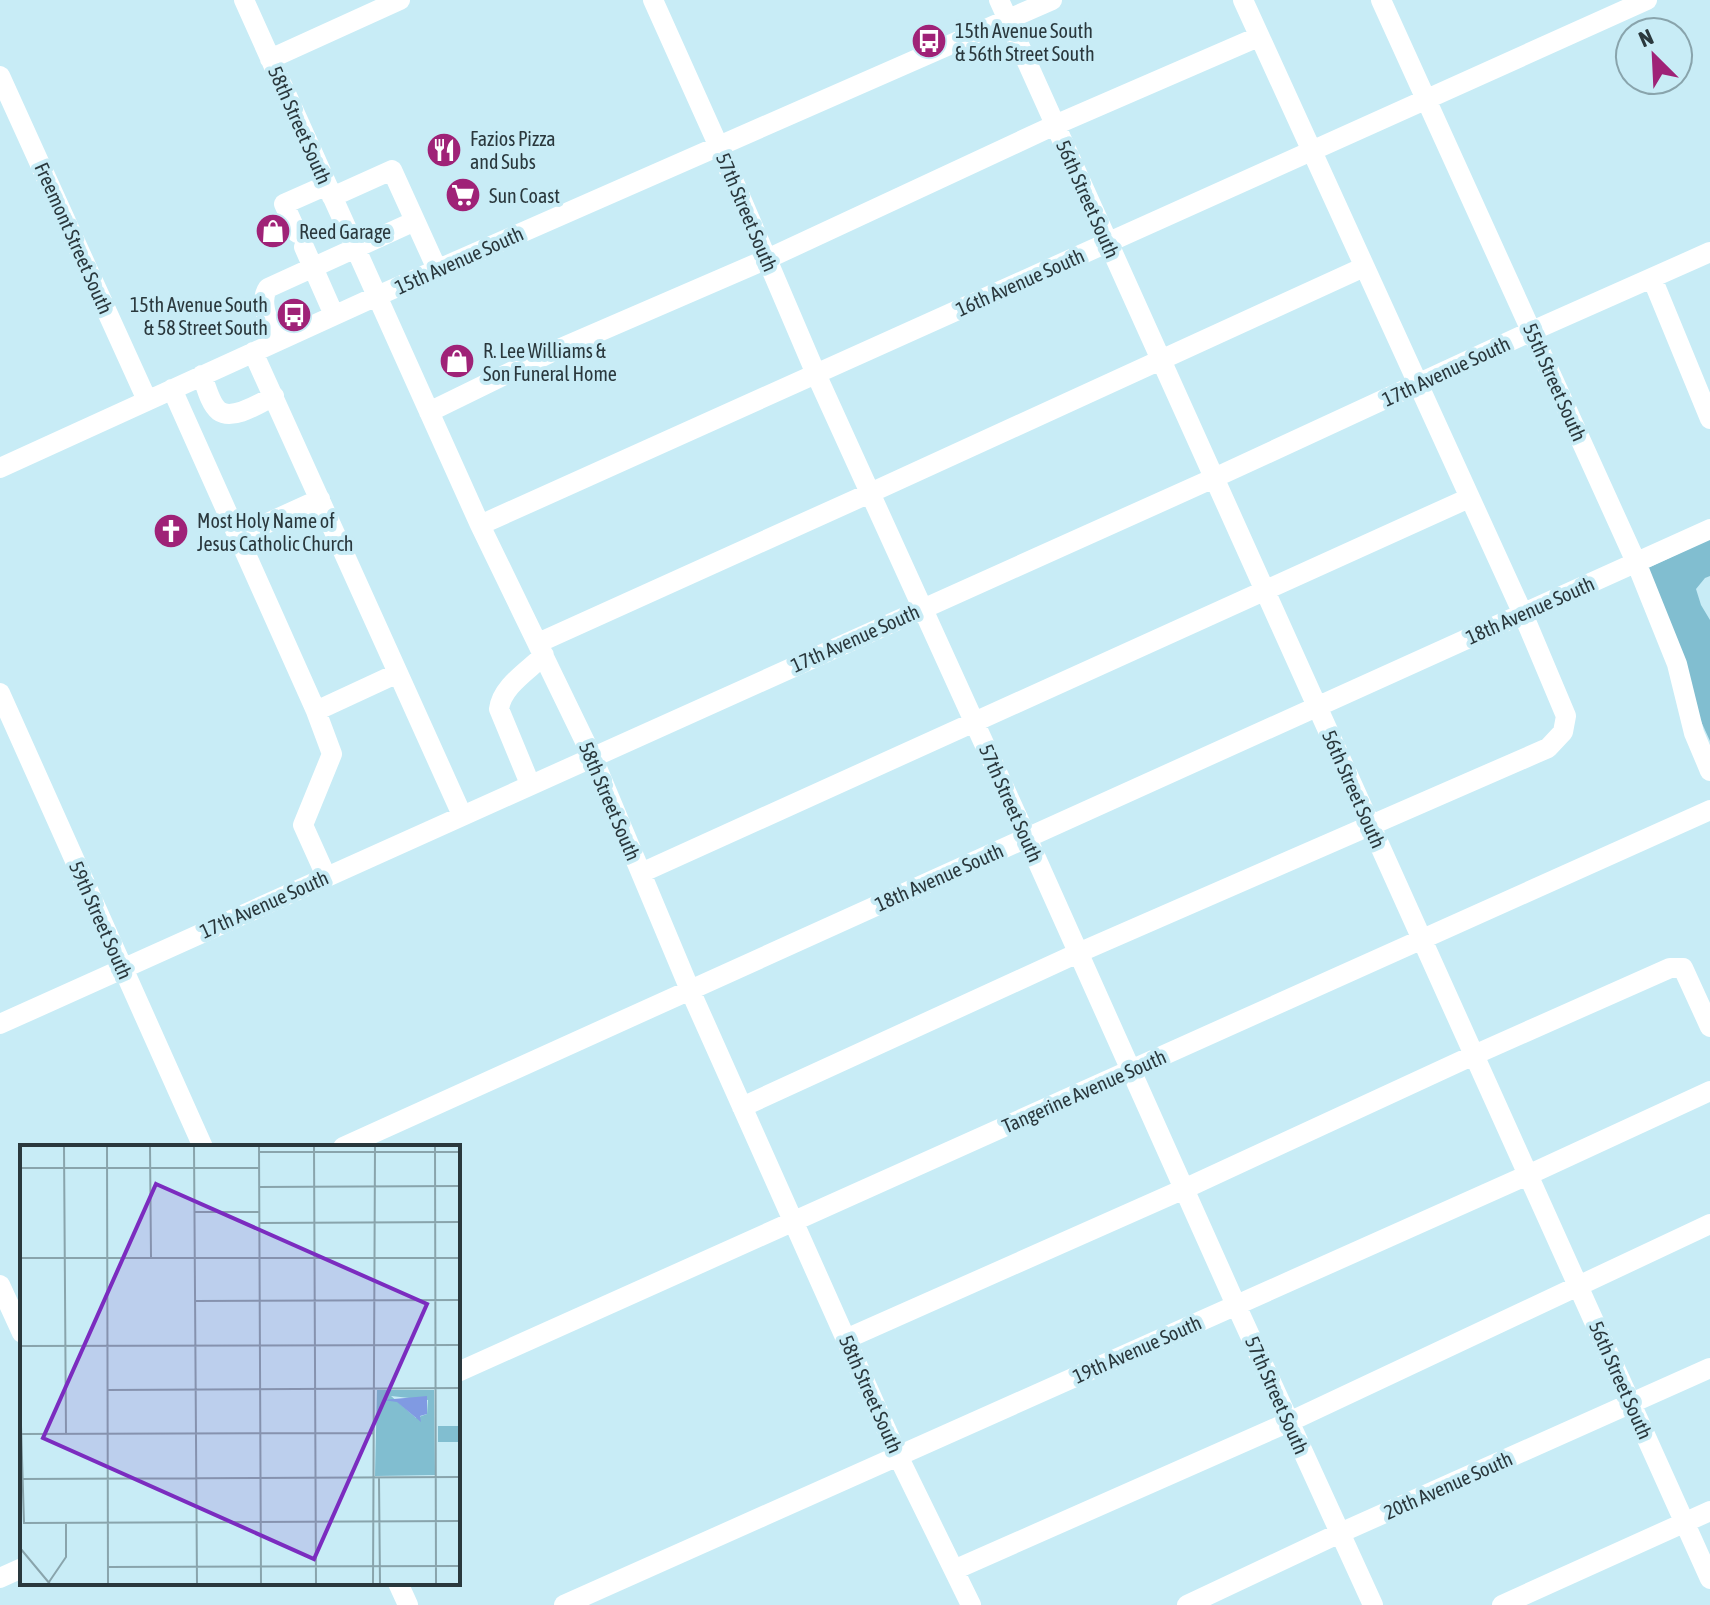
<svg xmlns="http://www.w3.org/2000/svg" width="1710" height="1605" font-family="'Asap Condensed',sans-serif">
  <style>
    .green { fill: #81bed0 }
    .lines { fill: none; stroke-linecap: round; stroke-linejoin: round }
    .minor { stroke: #fff; stroke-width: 20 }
    .labels { text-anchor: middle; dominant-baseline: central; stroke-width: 8; stroke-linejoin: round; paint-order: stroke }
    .poi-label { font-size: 20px; fill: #2a383d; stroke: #c8ecf6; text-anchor: start }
    .street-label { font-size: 20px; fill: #2a383d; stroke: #c8ecf6 }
    .inset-road { fill: none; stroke: #89a4ac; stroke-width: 2 }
    .view { fill: #7b2cbf; fill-opacity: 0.15; stroke: #7b2cbf; stroke-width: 4 }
    .inset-edge { fill: none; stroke: #2a383d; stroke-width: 4 }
  </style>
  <rect width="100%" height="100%" fill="#c8ecf6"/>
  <path class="green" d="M 1710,539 L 1710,576 L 1705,578 L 1696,589 L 1701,605 L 1710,620 L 1710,741 L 1700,719 L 1648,568 Z"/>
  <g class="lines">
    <path class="minor" d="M 244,0 L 480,525 L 592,756 L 690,990 L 898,1456 L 971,1605
      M 653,0 L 719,147 L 816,374 L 1027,838 L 1236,1305 L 1373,1605
      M 999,0 L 1710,1579
      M 1381,0 L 1636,562 L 1677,664 L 1694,733 L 1710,771
      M 270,59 L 400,0
      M 0,76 L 147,400
      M 332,197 L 392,170 L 437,269
      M 297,233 L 284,204 L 327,185
      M 304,247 L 334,315
      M 1652,278 L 1710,419
      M 277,341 C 270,327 258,302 268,288 L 415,221
      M 202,375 C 206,386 210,404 219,411 C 233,421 260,403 274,396
      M 172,389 L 316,711 L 398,673 L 253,352
      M 429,412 L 552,352 L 767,259 L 1055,125 L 1258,37
      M 0,468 L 377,296 L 1052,0
      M 480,525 L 1647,0
      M 239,536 L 320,499
      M 538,643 L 870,493 L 1364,267
      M 398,673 L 462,815
      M 0,693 L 203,1147
      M 316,711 L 332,754 L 303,825 L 326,876
      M 530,784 L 499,709 C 502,686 528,671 544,655
      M 641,873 L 1469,498
      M 0,1024 L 1214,478 L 1532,331 L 1710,252
      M 742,1107 L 1078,953 L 1548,748 L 1563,732 L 1566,716 L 1523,614 L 1243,0
      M 343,1147 L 1710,529
      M 0,1285 L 22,1333
      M 846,1339 L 1184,1189 L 1474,1055 L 1670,968 L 1683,968 L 1710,1027
      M 458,1372 L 1710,810
      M 954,1570 L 1289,1422 L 1710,1224
      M 0,1578 L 22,1568
      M 398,1583 L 408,1605
      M 564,1605 L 1528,1175 L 1710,1091
      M 1187,1605 L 1340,1533 L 1710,1368
      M 1502,1605 L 1710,1511"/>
  </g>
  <defs>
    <symbol id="bus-disc" viewBox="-11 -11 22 22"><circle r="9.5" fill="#9f2277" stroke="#c8ecf6"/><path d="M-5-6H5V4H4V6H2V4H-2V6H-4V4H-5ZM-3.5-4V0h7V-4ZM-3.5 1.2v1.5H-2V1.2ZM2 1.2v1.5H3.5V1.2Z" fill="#fff"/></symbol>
    <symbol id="restaurant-disc" viewBox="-11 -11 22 22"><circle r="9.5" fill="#9f2277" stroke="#c8ecf6"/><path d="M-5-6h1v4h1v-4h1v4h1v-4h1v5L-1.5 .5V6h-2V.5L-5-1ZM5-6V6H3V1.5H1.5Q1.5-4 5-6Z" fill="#fff"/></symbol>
    <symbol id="supermarket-disc" viewBox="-11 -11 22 22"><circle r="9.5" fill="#9f2277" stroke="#c8ecf6"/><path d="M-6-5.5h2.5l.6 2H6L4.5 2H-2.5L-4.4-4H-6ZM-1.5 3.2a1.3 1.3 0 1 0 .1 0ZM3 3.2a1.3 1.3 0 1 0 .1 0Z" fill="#fff"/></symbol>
    <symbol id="shop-disc" viewBox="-11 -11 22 22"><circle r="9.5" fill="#9f2277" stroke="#c8ecf6"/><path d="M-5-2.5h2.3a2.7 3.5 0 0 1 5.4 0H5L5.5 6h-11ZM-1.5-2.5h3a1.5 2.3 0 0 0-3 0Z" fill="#fff"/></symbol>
    <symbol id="church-disc" viewBox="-11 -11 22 22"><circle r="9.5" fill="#9f2277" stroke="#c8ecf6"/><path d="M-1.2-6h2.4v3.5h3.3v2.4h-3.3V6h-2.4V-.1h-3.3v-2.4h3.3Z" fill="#fff"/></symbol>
  </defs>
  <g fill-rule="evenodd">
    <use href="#bus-disc" x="909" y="21" width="40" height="40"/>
    <use href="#restaurant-disc" x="424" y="130" width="40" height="40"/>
    <use href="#supermarket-disc" x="443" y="175" width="40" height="40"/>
    <use href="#shop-disc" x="253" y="211" width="40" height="40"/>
    <use href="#bus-disc" x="274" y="295" width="40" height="40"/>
    <use href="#shop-disc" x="437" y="341" width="40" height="40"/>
    <use href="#church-disc" x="151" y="511" width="40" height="40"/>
  </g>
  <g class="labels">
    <g class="poi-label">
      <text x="955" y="30">15th Avenue South<tspan x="955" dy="23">&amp; 56th Street South</tspan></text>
      <text x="470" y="138">Fazios Pizza<tspan x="470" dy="23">and Subs</tspan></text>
      <text x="489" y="195">Sun Coast</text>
      <text x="299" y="231">Reed Garage</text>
      <text x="268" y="304" text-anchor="end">15th Avenue South<tspan x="268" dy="23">&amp; 58 Street South</tspan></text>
      <text x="483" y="350">R. Lee Williams &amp;<tspan x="483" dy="23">Son Funeral Home</tspan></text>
      <text x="197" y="520">Most Holy Name of<tspan x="197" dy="23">Jesus Catholic Church</tspan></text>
    </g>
    <g class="street-label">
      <text transform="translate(300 125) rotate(66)">58th Street South</text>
      <text transform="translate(1088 199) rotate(66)">56th Street South</text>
      <text transform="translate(747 212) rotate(67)">57th Street South</text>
      <text transform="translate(74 238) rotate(66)">Freemont Street South</text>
      <text transform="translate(459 260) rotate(-24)">15th Avenue South</text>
      <text transform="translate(1020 282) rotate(-24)">16th Avenue South</text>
      <text transform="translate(1446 371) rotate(-25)">17th Avenue South</text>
      <text transform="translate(1555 382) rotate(66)">55th Street South</text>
      <text transform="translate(1530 610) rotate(-24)">18th Avenue South</text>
      <text transform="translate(855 638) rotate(-24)">17th Avenue South</text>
      <text transform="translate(1354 789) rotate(66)">56th Street South</text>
      <text transform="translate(610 801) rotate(67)">58th Street South</text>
      <text transform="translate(1011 803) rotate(66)">57th Street South</text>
      <text transform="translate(939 877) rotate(-24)">18th Avenue South</text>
      <text transform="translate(264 904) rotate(-24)">17th Avenue South</text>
      <text transform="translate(101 920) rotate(66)">59th Street South</text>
      <text transform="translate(1084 1091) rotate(-24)">Tangerine Avenue South</text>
      <text transform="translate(1137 1349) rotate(-24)">19th Avenue South</text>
      <text transform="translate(1621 1380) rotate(66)">56th Street South</text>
      <text transform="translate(871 1394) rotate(66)">58th Street South</text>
      <text transform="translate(1277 1395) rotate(66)">57th Street South</text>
      <text transform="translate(1448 1485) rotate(-24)">20th Avenue South</text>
    </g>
  </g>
  <g transform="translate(20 1145)">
    <rect width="440" height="440" fill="#c8ecf6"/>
    <path d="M 357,245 L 414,245 L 415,330 L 355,331 ZM 371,251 L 408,255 L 407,269 L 396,273 ZM 418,281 L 440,281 L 440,297 L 418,297 Z" fill="#81bed0" fill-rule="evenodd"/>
    <path d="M 407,251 L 407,269 L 400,271 L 401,277 L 377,257 L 363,255 Z" fill="#809ae2"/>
    <path class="inset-road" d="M 44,1 L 46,289M 87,1 L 88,439M 130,1 L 131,112M 174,1 L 177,439M 239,1 L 241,439M 294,1 L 296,439M 415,1 L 416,439M 239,7 L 440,7M 0,23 L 239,23M 239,42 L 440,41M 175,67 L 240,67M 240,78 L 440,77M 0,113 L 440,113M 175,156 L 440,155M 0,191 L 0,231M 0,201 L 440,200M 87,245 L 440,243M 0,248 L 4,378 L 440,376M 0,289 L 353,288M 359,333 L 360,439M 0,334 L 440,332M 0,403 L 30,439M 88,422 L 440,421M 29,437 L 46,412 L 46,378M 353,439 L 355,1"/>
    <path class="view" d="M 136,39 L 407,159 L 294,414 L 23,293 Z"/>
    <rect width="440" height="440" class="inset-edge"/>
  </g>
  <g transform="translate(1654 56) rotate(336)"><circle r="38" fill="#c8ecf6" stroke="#89a4ac" stroke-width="2"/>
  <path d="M0-6L14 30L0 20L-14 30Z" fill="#9f2277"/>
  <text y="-12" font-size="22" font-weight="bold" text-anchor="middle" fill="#2a383d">N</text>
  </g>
</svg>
